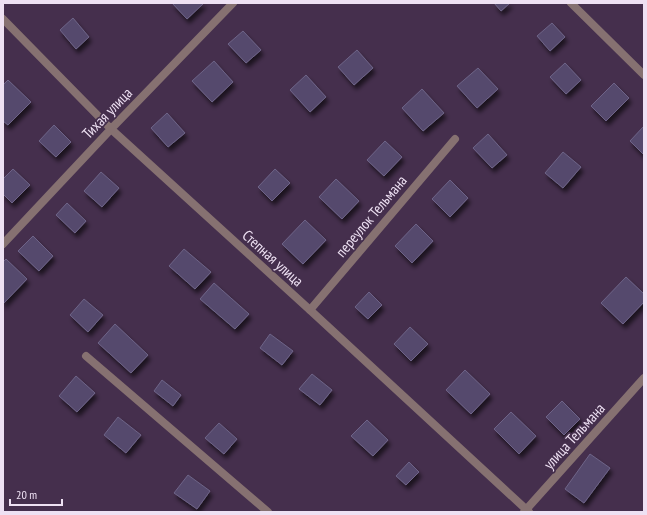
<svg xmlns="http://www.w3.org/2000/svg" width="647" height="515" font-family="'PT Sans Narrow',sans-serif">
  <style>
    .building { fill: #554a6d; stroke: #6e6488; filter: url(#shadow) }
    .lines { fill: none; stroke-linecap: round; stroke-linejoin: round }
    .service { stroke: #867171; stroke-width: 8 }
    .minor { stroke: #867171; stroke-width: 8 }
    .labels { text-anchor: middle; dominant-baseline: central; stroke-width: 3.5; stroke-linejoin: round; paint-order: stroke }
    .street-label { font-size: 15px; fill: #eee1f3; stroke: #452f4d }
  </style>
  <defs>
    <filter id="shadow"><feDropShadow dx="2.5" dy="4.5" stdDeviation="2" flood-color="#0009"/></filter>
  </defs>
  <rect width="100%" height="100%" fill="#452f4d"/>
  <path class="building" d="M 172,3 L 204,3 L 187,19 Z
    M 494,3 L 510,3 L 501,11 Z
    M 73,18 L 89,37 L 76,49 L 60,30 Z
    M 552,23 L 565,37 L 550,51 L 537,36 Z
    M 243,31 L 261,50 L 246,63 L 228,44 Z
    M 357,50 L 373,68 L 354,85 L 338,67 Z
    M 214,61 L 233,82 L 212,102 L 192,81 Z
    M 565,63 L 581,80 L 566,94 L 550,77 Z
    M 478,68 L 498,89 L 477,108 L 457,86 Z
    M 306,75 L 326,97 L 310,112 L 290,90 Z
    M 8,80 L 31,102 L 8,125 L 3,121 L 3,85 Z
    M 614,83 L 629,98 L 606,121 L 591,106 Z
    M 422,89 L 444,113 L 423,131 L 402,108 Z
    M 167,113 L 185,133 L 168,147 L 151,128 Z
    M 54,125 L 71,142 L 56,157 L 39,141 Z
    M 644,126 L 644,155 L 630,141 Z
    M 488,134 L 507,155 L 492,168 L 473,148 Z
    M 385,141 L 402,157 L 384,176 L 367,160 Z
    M 563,152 L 581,167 L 563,188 L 545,173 Z
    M 13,169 L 30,185 L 12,203 L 3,194 L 3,179 Z
    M 275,169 L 290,183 L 272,201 L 258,187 Z
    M 101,172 L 119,188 L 102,207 L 84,191 Z
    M 336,179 L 359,201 L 342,219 L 319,197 Z
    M 450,180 L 468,198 L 450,217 L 432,199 Z
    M 67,203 L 86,221 L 75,233 L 56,215 Z
    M 305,220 L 326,240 L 303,264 L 282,244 Z
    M 416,224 L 433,241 L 412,263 L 395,246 Z
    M 33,236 L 53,256 L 39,271 L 18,251 Z
    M 184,249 L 211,272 L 195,289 L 169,266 Z
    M 6,259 L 27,279 L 3,304 L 3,262 Z
    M 626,277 L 644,294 L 644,302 L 623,324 L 601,303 Z
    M 214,283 L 249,314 L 235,329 L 200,299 Z
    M 369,292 L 382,305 L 368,319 L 355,307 Z
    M 84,299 L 103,315 L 88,332 L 70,315 Z
    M 115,324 L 148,355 L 131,373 L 98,343 Z
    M 410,327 L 428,344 L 411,361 L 394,344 Z
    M 270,334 L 293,351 L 282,365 L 260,348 Z
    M 465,370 L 490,394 L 471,414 L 446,390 Z
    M 312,374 L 332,390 L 320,405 L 299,389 Z
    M 76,376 L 95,393 L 77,412 L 59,396 Z
    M 162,380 L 181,395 L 173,406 L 154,391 Z
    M 562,401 L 580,419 L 564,435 L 546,417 Z
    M 511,412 L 536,436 L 519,454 L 494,429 Z
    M 118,417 L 141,435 L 126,453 L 104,435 Z
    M 367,420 L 388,440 L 373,456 L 351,436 Z
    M 219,423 L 237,439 L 224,454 L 205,438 Z
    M 590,454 L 610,468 L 584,503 L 565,489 Z
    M 409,462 L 419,472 L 406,485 L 396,476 Z
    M 188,475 L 210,491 L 197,509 L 174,493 Z"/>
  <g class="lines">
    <path class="service" d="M 310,310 L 455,139
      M 86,356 L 268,512"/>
    <path class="minor" d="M 571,3 L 644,75
      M 3,19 L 111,129 L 310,310 L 529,512
      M 3,244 L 111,129 L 233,3
      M 524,512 L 644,378"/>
  </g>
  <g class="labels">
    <g class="street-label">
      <text transform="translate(107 113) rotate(-46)">Тихая улица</text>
      <text transform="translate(371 216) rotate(-50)">переулок Тельмана</text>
      <text transform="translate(273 258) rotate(42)">Степная улица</text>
      <text transform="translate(574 436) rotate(-48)">улица Тельмана</text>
    </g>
  </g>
  <rect width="647" height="515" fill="none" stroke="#eee1f3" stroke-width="8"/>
  <path d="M10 499v6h52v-6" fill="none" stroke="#eee1f3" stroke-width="2"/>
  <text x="16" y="499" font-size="12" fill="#eee1f3" stroke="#452f4d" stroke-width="3" paint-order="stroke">20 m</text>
</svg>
